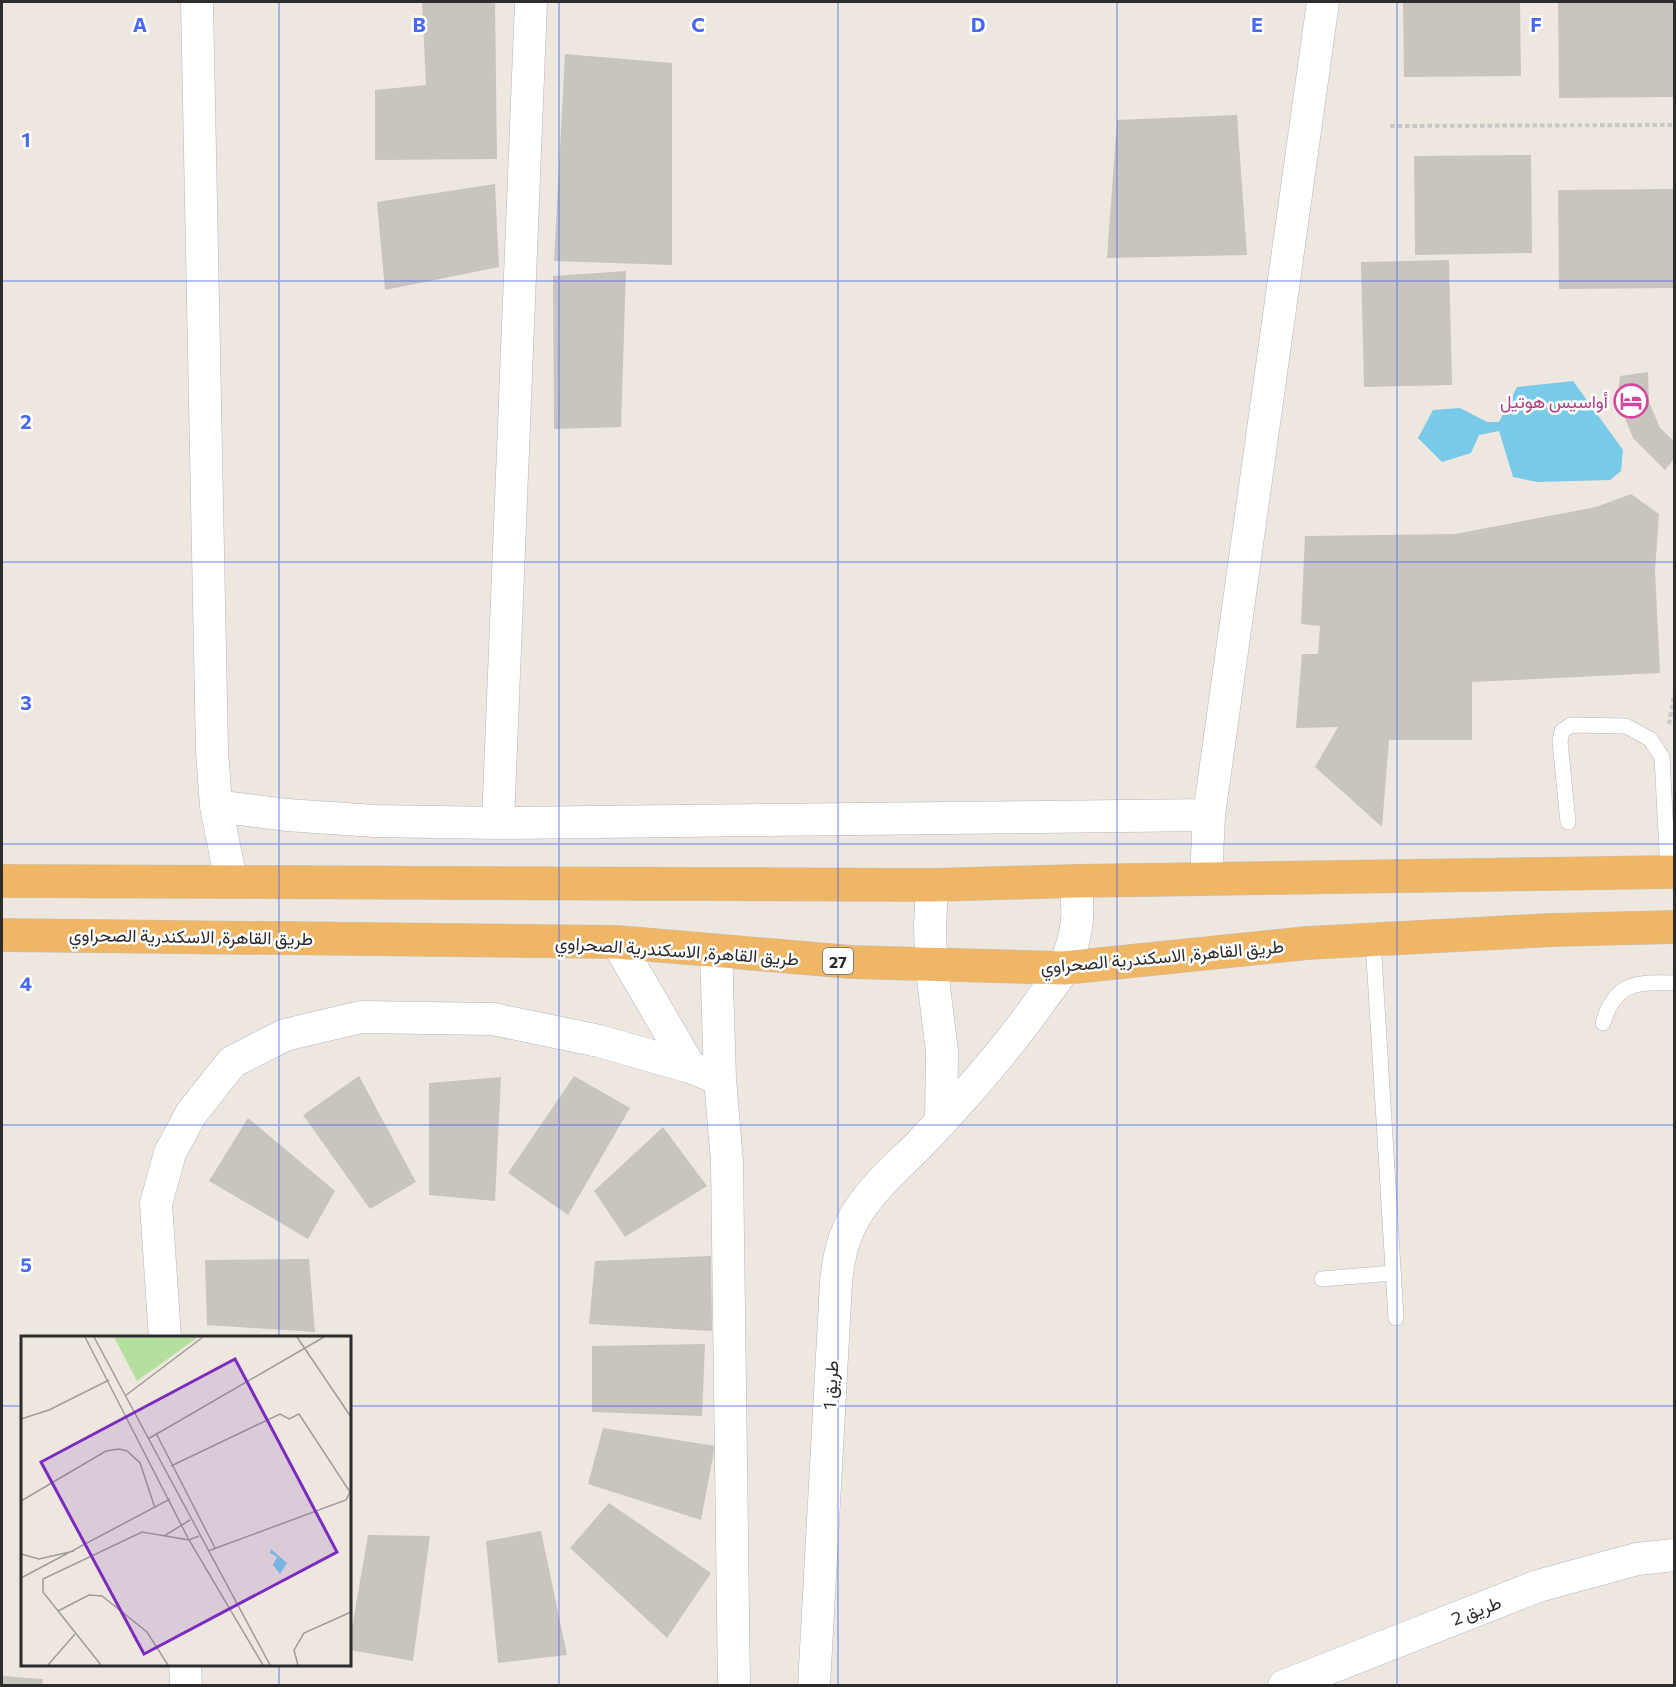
<svg xmlns="http://www.w3.org/2000/svg" width="1676" height="1687" font-family="Commissioner,Vazirmatn,sans-serif">
  <style>
    .water { fill: #79cae8 }
    .building { fill: #c8c4be }
    .lines { fill: none; stroke-linecap: round; stroke-linejoin: round }
    .service-casing { stroke: #b2b5be; stroke-width: 16 }
    .minor-casing { stroke: #b2b5be; stroke-width: 33 }
    .trunk-casing { stroke: #c8c8c8; stroke-width: 34 }
    .path { stroke: #c8c8c8; stroke-width: 4; stroke-dasharray: 4.5 3; stroke-linecap: butt }
    .service { stroke: #fff; stroke-width: 15 }
    .minor { stroke: #fff; stroke-width: 32 }
    .trunk { stroke: #eeb665; stroke-width: 33 }
    .grid { fill: none; stroke: #4a68ef; stroke-width: 1.5; stroke-opacity: 0.55 }
    .labels { text-anchor: middle; dominant-baseline: central; stroke-width: 5; stroke-linejoin: round; paint-order: stroke }
    .shield { fill: #fff; stroke: #6b6b6b; stroke-width: 1.5 }
    .shield-label { font-size: 16px; font-weight: bold; fill: #2c2c2c }
    .hotel-label { font-size: 18px; fill: #b23c85; stroke: #fff; text-anchor: end }
    .street-label { font-size: 18px; fill: #2c2c2c; stroke: #fff }
    .inset-road { fill: none; stroke: #a09c97; stroke-width: 1.5 }
    .view { fill: #7b2cbf; fill-opacity: 0.15; stroke: #7b2cbf; stroke-width: 3 }
    .inset-edge { fill: none; stroke: #2c2c2c; stroke-width: 3 }
    .grid-label { font-size: 20px; text-anchor: middle; font-weight: bold; fill: #4a68ef; stroke: #fff; stroke-width: 5; stroke-linejoin: round; paint-order: stroke }
  </style>
  <rect width="100%" height="100%" fill="#ede7df"/>
  <path class="water" d="M 1573,381 L 1623,450 L 1621,471 L 1610,480 L 1537,482 L 1513,477 L 1499,431 L 1479,435 L 1471,453 L 1442,462 L 1418,438 L 1433,410 L 1460,408 L 1487,422 L 1499,422 L 1517,387 Z"/>
  <path class="building" d="M 422,2 L 495,2 L 497,159 L 375,160 L 375,90 L 426,85 Z
    M 1403,2 L 1520,2 L 1521,76 L 1404,77 Z
    M 1558,2 L 1674,2 L 1674,97 L 1559,98 Z
    M 565,54 L 672,63 L 672,265 L 554,261 Z
    M 1237,115 L 1247,255 L 1107,258 L 1117,120 Z
    M 1531,155 L 1532,253 L 1415,255 L 1414,156 Z
    M 495,184 L 499,267 L 385,290 L 377,202 Z
    M 1674,189 L 1674,288 L 1559,289 L 1558,190 Z
    M 1449,260 L 1452,385 L 1364,387 L 1361,262 Z
    M 626,271 L 621,427 L 554,429 L 553,276 Z
    M 1648,372 L 1649,402 L 1660,428 L 1674,441 L 1674,459 L 1665,470 L 1633,438 L 1617,399 L 1620,376 Z
    M 1631,494 L 1659,514 L 1655,571 L 1660,673 L 1472,682 L 1472,740 L 1389,740 L 1382,827 L 1315,767 L 1338,727 L 1296,728 L 1302,654 L 1318,654 L 1320,626 L 1301,624 L 1305,536 L 1455,534 L 1596,507 Z
    M 359,1076 L 416,1182 L 370,1209 L 303,1115 Z
    M 574,1076 L 630,1108 L 568,1215 L 508,1173 Z
    M 501,1077 L 495,1201 L 429,1195 L 429,1083 Z
    M 248,1118 L 335,1191 L 308,1239 L 209,1181 Z
    M 663,1127 L 707,1186 L 625,1237 L 594,1191 Z
    M 711,1256 L 712,1331 L 589,1324 L 595,1261 Z
    M 309,1259 L 315,1332 L 207,1325 L 205,1260 Z
    M 705,1344 L 702,1416 L 592,1412 L 592,1346 Z
    M 603,1428 L 715,1446 L 701,1520 L 588,1484 Z
    M 609,1503 L 711,1573 L 667,1638 L 570,1548 Z
    M 541,1531 L 567,1655 L 498,1663 L 486,1541 Z
    M 368,1535 L 430,1536 L 413,1661 L 350,1650 L 350,1640 Z
    M 2,1676 L 43,1679 L 42,1686 L 2,1686 Z"/>
  <g class="lines">
    <defs>
      <path id="service" d="M 1568,822 L 1560,742 L 1562,731 L 1571,725 L 1626,726 L 1650,739 L 1662,757 L 1668,872
        M 1373,940 L 1396,1318
        M 1603,1023 C 1615,982 1637,982 1674,983
        M 1322,1279 L 1393,1273"/>
      <path id="minor" d="M 197,2 L 212,751 L 216,806 L 231,881
        M 216,806 L 287,815 L 375,821 L 498,823 L 1209,815
        M 498,823 L 531,2
        M 1206,879 L 1209,815 L 1323,2
        M 932,885 L 930,926 L 931,963 L 942,1051 L 941,1122
        M 617,942 L 690,1067
        M 716,950 L 720,1079 L 727,1162 L 734,1686
        M 165,1338 L 156,1204 L 170,1153 L 191,1114 L 232,1062 L 285,1035 L 361,1017 L 493,1019 L 599,1041 L 690,1067 L 720,1079
        M 185,1664 L 186,1686
        M 814,1686 L 836,1283 C 838,1257 844,1232 859,1210 C 875,1186 898,1166 918,1146 C 961,1101 1003,1054 1039,1003 C 1047,991 1059,979 1065,965 C 1077,936 1081,911 1074,881
        M 1284,1686 L 1538,1586 L 1637,1559 L 1674,1555"/>
      <path id="trunk" d="M 2,881 L 932,885 L 1074,881 L 1674,872
        M 2,935 L 617,942 L 851,962 L 1064,968 L 1307,943 L 1552,930 L 1674,927"/>
    </defs>
    <use href="#service" class="service-casing"/>
    <use href="#minor" class="minor-casing"/>
    <use href="#trunk" class="trunk-casing"/>
    <path class="path" d="M 1390,126 L 1674,125
      M 1669,724 L 1674,694"/>
    <use href="#service" class="service"/>
    <use href="#minor" class="minor"/>
    <use href="#trunk" class="trunk"/>
  </g>
  <path class="grid" d="M 279,2 L 279,1338M 559,2 L 559,1686M 838,2 L 838,1686M 1117,2 L 1117,1686M 1397,2 L 1397,1686M 2,281 L 1674,281M 2,562 L 1674,562M 2,844 L 1674,844M 2,1125 L 1674,1125M 2,1406 L 22,1406M 350,1406 L 1674,1406M 279,1664 L 279,1686"/>
  <defs>
    <symbol id="hotel-ring" viewBox="-11 -11 22 22"><circle r="9.5" fill="#fff" stroke="#d1479c" stroke-width="1.5"/><path d="M-6-4.5h1.5V1H6V5H4.5V3h-9V5H-6ZM-4 0a1.8 1.8 0 1 1 3.6 0ZM.5 0V-2.5h3Q6-2.5 6 0Z" fill="#d1479c"/></symbol>
  </defs>
  <g fill-rule="evenodd">
    <use href="#hotel-ring" x="1612" y="382" width="38" height="38"/>
  </g>
  <g class="labels">
    <rect class="shield" x="823" y="948" width="30" height="26" rx="4.5"/>
    <g class="shield-label">
      <text x="838" y="961">27</text>
    </g>
    <g class="hotel-label">
      <text x="1608" y="401">أواسيس هوتيل</text>
    </g>
    <g class="street-label">
      <text transform="translate(191 936) rotate(1)">طريق القاهرة, الاسكندرية الصحراوي</text>
      <text transform="translate(677 950) rotate(4)">طريق القاهرة, الاسكندرية الصحراوي</text>
      <text transform="translate(1162 956) rotate(-5)">طريق القاهرة, الاسكندرية الصحراوي</text>
      <text transform="translate(830 1385) rotate(-87)">طريق 1</text>
      <text transform="translate(1476 1610) rotate(-21)">طريق 2</text>
    </g>
  </g>
  <g transform="translate(21 1336)">
    <rect width="330" height="330" fill="#ede7df"/>
    <path d="M 93,1 L 177,1 L 116,45 Z" fill="#b5df9f"/>
    <path d="M 250,213 L 266,227 L 259,238 L 252,229 L 256,221 L 249,217 Z" fill="#79cae8"/>
    <path class="inset-road" d="M 64,1 L 168,204 L 242,329M 73,1 L 249,329M 276,1 L 330,81M 104,60 L 182,1M 0,83 L 28,74 L 88,44M 135,97 L 194,212M 127,103 L 303,1M 150,130 L 259,78 L 268,83 L 278,78 L 329,156 L 325,164 L 187,215M 0,165 L 85,115 L 98,113 L 106,115 L 119,127 L 134,172M 143,200 L 169,184M 0,218 L 18,223 L 53,215M 0,242 L 149,163M 37,275 L 68,259 L 81,260 L 126,296 L 147,329M 27,329 L 54,298M 80,329 L 22,256 L 22,243 L 121,196 L 168,204 L 178,200M 277,329 L 273,314 L 283,297 L 330,276"/>
    <path class="view" d="M 214,23 L 316,216 L 123,318 L 20,126 Z"/>
    <rect width="330" height="330" class="inset-edge"/>
  </g>
  <g class="grid-label">
    <text x="140" y="32">A</text>
    <text x="419" y="32">B</text>
    <text x="698" y="32">C</text>
    <text x="978" y="32">D</text>
    <text x="1257" y="32">E</text>
    <text x="1536" y="32">F</text>
    <text x="26" y="147">1</text>
    <text x="26" y="429">2</text>
    <text x="26" y="710">3</text>
    <text x="26" y="991">4</text>
    <text x="26" y="1272">5</text>
  </g>
  <rect width="1676" height="1687" fill="none" stroke="#2c2c2c" stroke-width="6"/>
</svg>
